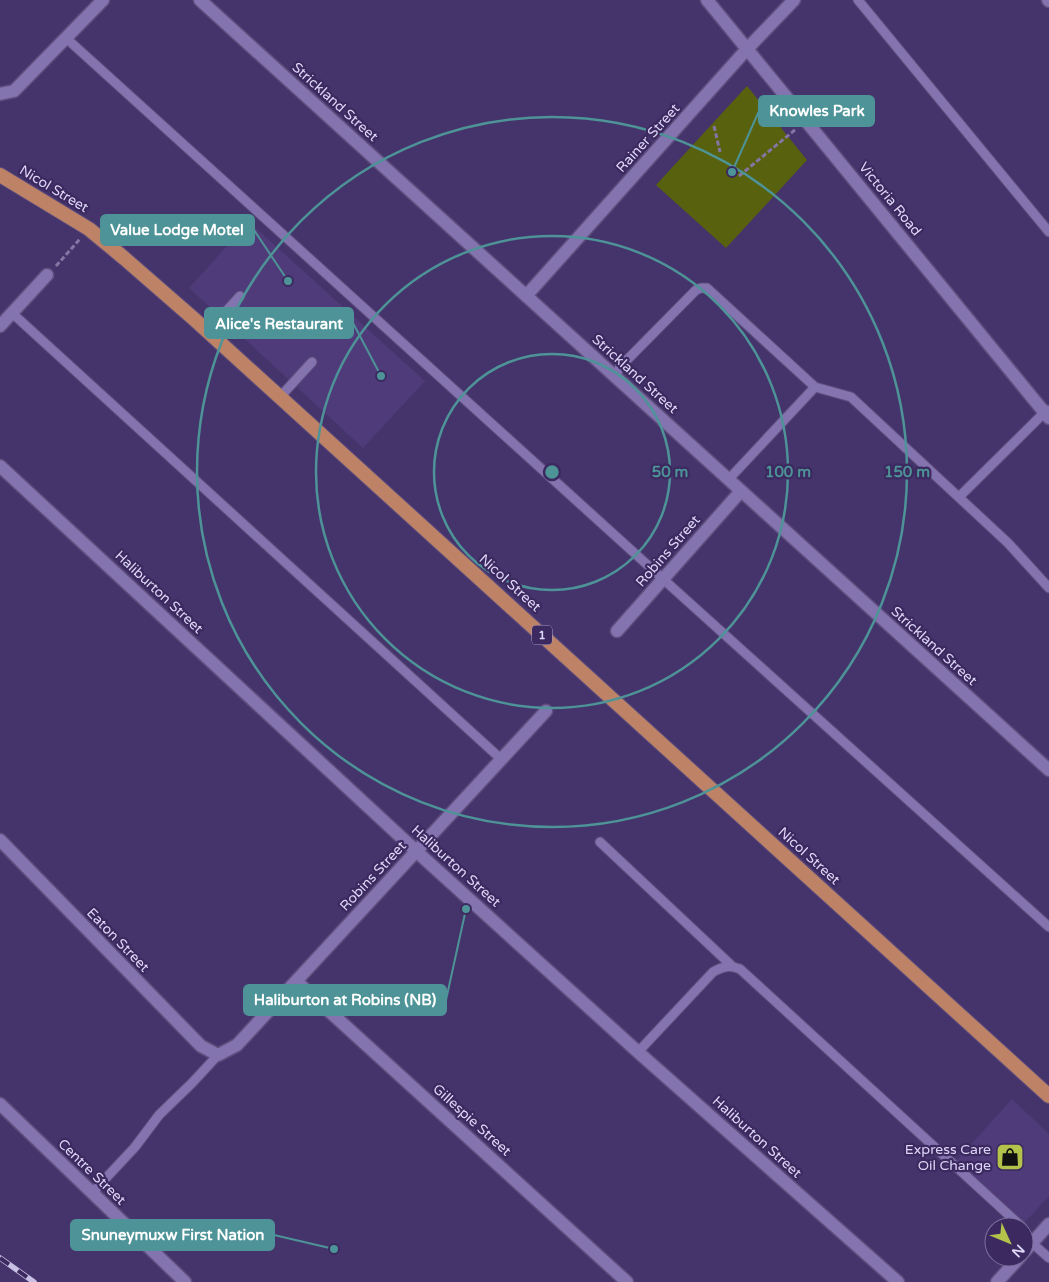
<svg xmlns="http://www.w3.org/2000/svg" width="1049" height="1282" font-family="'Varela Round',sans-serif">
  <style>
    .built { fill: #4f3b79 }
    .green { fill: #58610e }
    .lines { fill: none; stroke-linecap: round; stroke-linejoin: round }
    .service-casing { stroke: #5e4e7d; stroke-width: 11 }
    .minor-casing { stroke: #5e4e7d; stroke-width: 15 }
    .tertiary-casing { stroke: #5e4e7d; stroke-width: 15 }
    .trunk-casing { stroke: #5e4e7d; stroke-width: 16 }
    .path { stroke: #8376a4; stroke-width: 3; stroke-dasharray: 5 2.5; stroke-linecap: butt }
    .service { stroke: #8373af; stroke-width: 9 }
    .minor { stroke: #8373af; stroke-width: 12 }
    .tertiary { stroke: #8373af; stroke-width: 12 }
    .trunk { stroke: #be8366; stroke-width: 14 }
    .rail-casing { stroke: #c9c1e5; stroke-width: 5.5 }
    .rail { stroke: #3b295f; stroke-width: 4; stroke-dasharray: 11; stroke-linecap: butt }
    .ring { fill: none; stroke: #4d9397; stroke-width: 2.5 }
    .labels { text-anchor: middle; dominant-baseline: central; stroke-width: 4.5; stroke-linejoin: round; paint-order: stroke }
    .shield { fill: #3b295f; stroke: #aca2c9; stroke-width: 1 }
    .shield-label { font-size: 12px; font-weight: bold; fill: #ddd6f7 }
    .street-label { font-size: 14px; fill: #ddd6f7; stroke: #3b295f }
    .poi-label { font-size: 14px; fill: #ddd6f7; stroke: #3b295f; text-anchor: end }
    .centre { fill: #4d9397; stroke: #3b295f; stroke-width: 2.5 }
    .ring-label { font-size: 15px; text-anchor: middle; font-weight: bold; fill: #4d9397; stroke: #3b295f; stroke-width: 4.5; stroke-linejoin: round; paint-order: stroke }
    .leader { fill: none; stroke: #4d9397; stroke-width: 2 }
    .callout-dot { fill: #4d9397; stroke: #3b295f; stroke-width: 2 }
    .callout { fill: #4d9397; stroke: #4d9397; stroke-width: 2 }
    .callout-label { font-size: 15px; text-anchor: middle; font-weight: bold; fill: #fff }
  </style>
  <rect width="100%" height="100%" fill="#45346b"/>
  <path class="built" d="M 249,222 L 425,381 L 363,448 L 189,288 Z
    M 1012,1099 L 1049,1134 L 1049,1196 L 1024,1223 L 957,1160 Z"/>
  <path class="green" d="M 747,86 L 807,160 L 726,248 L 656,185 Z"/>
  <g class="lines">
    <defs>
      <path id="service" d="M 858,0 L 1049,232
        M 66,38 L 663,579 L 1049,927
        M 12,313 L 501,759
        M 208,331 L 240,296
        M 615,376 L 620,367 L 696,290 L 701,288 L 707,288 L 815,387 L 728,480
        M 815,387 L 851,397 L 1008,543 L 1049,588
        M 280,397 L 312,362
        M 959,497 L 1047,410
        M 600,842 L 732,966
        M 638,1052 L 713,972 C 724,966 729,965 740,969 L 1022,1227
        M 92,1193 L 135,1147 L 159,1115 L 192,1083 L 218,1055
        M 1032,1243 L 1049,1258"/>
      <path id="minor" d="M 200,0 L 1049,770
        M 1048,0 L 1049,1
        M 0,94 L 14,91 L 103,0
        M 526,296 L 747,49 L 794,0
        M 0,326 L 47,275
        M 0,466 L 416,851 L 638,1052 L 898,1282
        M 617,631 L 741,491
        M 0,840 L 201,1046 L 218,1055 L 237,1045 L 546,711
        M 296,981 L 627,1282
        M 0,1104 L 185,1282
        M 1024,1252 L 1049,1224
        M 997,1282 L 1020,1257"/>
      <path id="tertiary" d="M 707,0 L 1049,418"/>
      <path id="trunk" d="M 0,175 L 89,229 L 124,258 L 194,319 L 1049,1096"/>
    </defs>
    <use href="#service" class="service-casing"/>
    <use href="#minor" class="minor-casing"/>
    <use href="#tertiary" class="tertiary-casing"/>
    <use href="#trunk" class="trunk-casing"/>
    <path class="path" d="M 714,126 L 720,152
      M 739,176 L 796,129
      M 56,266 L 80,239"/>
    <use href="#service" class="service"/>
    <use href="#minor" class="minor"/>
    <use href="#tertiary" class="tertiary"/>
    <use href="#trunk" class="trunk"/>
    <defs>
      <path id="rail" d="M 0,1258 L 34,1282"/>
    </defs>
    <use href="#rail" class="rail-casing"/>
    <use href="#rail" class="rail"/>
  </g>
  <g class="ring">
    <circle cx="552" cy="472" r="118"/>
    <circle cx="552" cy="472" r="236"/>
    <circle cx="552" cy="472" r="355"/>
  </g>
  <defs>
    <symbol id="shop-square" viewBox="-11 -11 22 22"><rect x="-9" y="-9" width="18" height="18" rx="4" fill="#b3c24b" stroke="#3b295f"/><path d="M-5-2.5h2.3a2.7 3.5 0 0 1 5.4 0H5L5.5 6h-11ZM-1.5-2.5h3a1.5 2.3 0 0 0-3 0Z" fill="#111"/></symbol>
  </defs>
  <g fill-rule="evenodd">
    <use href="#shop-square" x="994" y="1141" width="32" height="32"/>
  </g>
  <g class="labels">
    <rect class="shield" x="532" y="625.5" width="20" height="19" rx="4"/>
    <g class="shield-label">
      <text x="542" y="635">1</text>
    </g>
    <g class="street-label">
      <text transform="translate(335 102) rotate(42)">Strickland Street</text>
      <text transform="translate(648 138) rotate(-48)">Rainer Street</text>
      <text transform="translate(54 189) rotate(31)">Nicol Street</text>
      <text transform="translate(890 199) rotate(51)">Victoria Road</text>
      <text transform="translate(635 374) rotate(42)">Strickland Street</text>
      <text transform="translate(668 551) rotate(-49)">Robins Street</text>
      <text transform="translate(510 583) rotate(42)">Nicol Street</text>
      <text transform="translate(159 592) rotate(43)">Haliburton Street</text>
      <text transform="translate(934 646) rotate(42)">Strickland Street</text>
      <text transform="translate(809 856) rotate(42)">Nicol Street</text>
      <text transform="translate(456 866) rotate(42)">Haliburton Street</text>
      <text transform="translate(373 876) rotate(-47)">Robins Street</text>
      <text transform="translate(118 940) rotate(46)">Eaton Street</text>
      <text transform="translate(472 1120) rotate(42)">Gillespie Street</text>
      <text transform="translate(757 1137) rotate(42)">Haliburton Street</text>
      <text transform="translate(92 1172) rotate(44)">Centre Street</text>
    </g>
    <g class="poi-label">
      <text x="991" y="1149">Express Care<tspan x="991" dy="16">Oil Change</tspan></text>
    </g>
  </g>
  <circle cx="552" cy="472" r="8" class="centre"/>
  <g class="ring-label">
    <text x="670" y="477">50 m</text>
    <text x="788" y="477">100 m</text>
    <text x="907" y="477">150 m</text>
  </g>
  <path class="leader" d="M732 172L759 111M288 281L254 230M381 376L353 323M466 909L446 1000M334 1249L274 1235"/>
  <g class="callout-dot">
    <circle cx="732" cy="172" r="5"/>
    <circle cx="288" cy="281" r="5"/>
    <circle cx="381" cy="376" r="5"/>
    <circle cx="466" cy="909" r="5"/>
    <circle cx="334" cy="1249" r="5"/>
  </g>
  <g class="callout">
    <rect x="759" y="96" width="115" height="30" rx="5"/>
    <rect x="101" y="215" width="153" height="30" rx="5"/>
    <rect x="205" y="308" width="148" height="30" rx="5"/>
    <rect x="244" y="985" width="202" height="30" rx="5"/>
    <rect x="71" y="1220" width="203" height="30" rx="5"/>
  </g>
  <g class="callout-label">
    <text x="817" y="116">Knowles Park</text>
    <text x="177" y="235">Value Lodge Motel</text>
    <text x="279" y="329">Alice's Restaurant</text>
    <text x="345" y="1005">Haliburton at Robins (NB)</text>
    <text x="173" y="1240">Snuneymuxw First Nation</text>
  </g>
  <g transform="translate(1009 1242) rotate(134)"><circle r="24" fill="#3b295f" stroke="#7c6e9c"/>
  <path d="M0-4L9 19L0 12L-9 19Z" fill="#b3c24b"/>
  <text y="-8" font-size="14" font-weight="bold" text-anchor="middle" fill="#ddd6f7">N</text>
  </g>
</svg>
